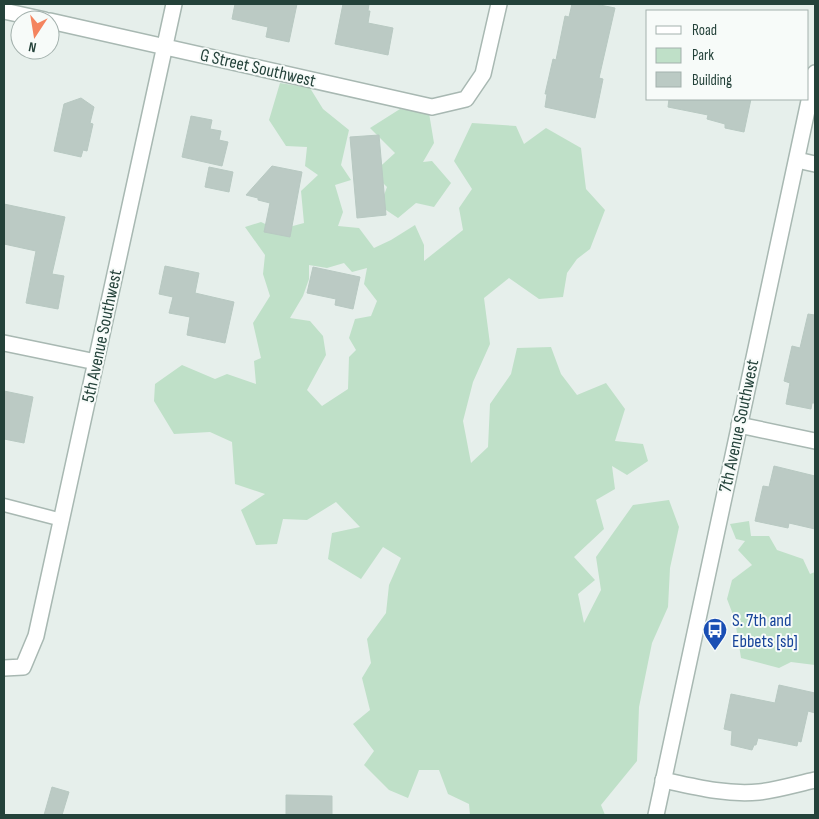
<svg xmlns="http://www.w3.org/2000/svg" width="819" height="819" font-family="'Sofia Sans Condensed',sans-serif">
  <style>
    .green { fill: #bfe0c8; fill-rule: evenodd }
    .building { fill: #bbcac4; stroke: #b8c9c2 }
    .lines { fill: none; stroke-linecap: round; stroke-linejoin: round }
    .service-casing { stroke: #a8b8b2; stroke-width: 15 }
    .minor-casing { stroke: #a8b8b2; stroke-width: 18 }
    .tertiary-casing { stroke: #a8b8b2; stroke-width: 18 }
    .service { stroke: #fff; stroke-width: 12 }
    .minor { stroke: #fff; stroke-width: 15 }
    .tertiary { stroke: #fff; stroke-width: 15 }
    .labels { text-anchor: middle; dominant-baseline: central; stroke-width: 4; stroke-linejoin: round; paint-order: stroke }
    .street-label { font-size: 18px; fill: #24423a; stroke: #f7fbf9 }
    .transit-label { font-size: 18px; fill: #164399; stroke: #f7fbf9; text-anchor: start }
  </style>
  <rect width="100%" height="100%" fill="#e6efeb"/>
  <path class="green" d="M 280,83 L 310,88 L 323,109 L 349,130 L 341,165 L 351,180 L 335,185 L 343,212 L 338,226 L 359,228 L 374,248 L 391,240 L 415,225 L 424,245 L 424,261 L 463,230 L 459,208 L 472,189 L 454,161 L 472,123 L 516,126 L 524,144 L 546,128 L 581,148 L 586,189 L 605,210 L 590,249 L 577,259 L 567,273 L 563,297 L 539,299 L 509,278 L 484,298 L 490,344 L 473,382 L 463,421 L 471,463 L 488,447 L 490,404 L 511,374 L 517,348 L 551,347 L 561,374 L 577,395 L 606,383 L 625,409 L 615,441 L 643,444 L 648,461 L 627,475 L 612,466 L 615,489 L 596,500 L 604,529 L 574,557 L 595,580 L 578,594 L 584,623 L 601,590 L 596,557 L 633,505 L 669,500 L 679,527 L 670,568 L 668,607 L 652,643 L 639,707 L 637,761 L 601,805 L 605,815 L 470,815 L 469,804 L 448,794 L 439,770 L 419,770 L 408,798 L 389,790 L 364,765 L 374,751 L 353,724 L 370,710 L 362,678 L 371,663 L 367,639 L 386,613 L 389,585 L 401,558 L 383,547 L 361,579 L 328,559 L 332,533 L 360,527 L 336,502 L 307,520 L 283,519 L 277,544 L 256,545 L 241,510 L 265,494 L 235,484 L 232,442 L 210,432 L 174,434 L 154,401 L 155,384 L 182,365 L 215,379 L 227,374 L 256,384 L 254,361 L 261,358 L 253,323 L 270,296 L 263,274 L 265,255 L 245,227 L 261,222 L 278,230 L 304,223 L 301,191 L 318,175 L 305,166 L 307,147 L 286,146 L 269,120 ZM 344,263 L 352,272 L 367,268 L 364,284 L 377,301 L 371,316 L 355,319 L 349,338 L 356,350 L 349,357 L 348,389 L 322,406 L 307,390 L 326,355 L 323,336 L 310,321 L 290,318 L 303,296 L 309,279 L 309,265 L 327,268 Z
    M 400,109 L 429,113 L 434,143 L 423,162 L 432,161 L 451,183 L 434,207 L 416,203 L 398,218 L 380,206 L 387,187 L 373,173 L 395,153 L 370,128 Z
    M 749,521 L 751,536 L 769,536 L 777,550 L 803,559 L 810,574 L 815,572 L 815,665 L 791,662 L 779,668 L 741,658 L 735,620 L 727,599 L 732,580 L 752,565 L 738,550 L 745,541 L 736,539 L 730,524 Z"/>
  <path class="building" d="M 235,4 L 297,4 L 289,42 L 266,37 L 268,27 L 232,19 Z
    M 343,4 L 369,4 L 368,11 L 370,11 L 368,23 L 393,28 L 388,55 L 335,44 Z
    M 572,4 L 595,4 L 615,8 L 599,78 L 603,79 L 595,118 L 545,107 L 547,94 L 545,94 L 553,59 L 556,60 L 565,16 L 569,17 Z
    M 81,98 L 94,107 L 90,123 L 93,124 L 87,151 L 83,150 L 81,157 L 54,151 L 64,104 Z
    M 669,99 L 751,99 L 744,132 L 725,128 L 725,124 L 707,119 L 708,115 L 668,107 Z
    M 191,116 L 212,120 L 210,129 L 221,131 L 219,140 L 228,142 L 222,166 L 182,157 Z
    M 379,135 L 386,215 L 357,218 L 350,137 Z
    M 272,166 L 302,172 L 290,237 L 264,232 L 270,203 L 258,200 L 258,198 L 246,195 Z
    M 209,167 L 233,172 L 229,192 L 205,187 Z
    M 4,204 L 65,217 L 52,274 L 64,276 L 58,309 L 26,303 L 36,251 L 4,244 Z
    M 165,266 L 199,273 L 195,293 L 234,302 L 225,343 L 187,335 L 190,317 L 169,313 L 173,297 L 159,294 Z
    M 313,267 L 360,277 L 353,309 L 335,305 L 336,299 L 307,293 Z
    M 808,314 L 815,315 L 815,403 L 812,403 L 811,409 L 786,404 L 790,383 L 784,381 L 792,346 L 800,348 Z
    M 4,391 L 33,397 L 24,443 L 4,439 Z
    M 774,466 L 815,476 L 815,529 L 789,523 L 788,528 L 755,521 L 763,486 L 769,487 Z
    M 779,685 L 815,693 L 815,713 L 808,711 L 801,742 L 798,741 L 797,746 L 758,738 L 756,745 L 754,745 L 752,750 L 731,745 L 732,731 L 724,729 L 731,694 L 775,703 Z
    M 52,787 L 69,792 L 62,815 L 44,815 Z
    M 286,795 L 332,796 L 332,815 L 286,815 Z"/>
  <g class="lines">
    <defs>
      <path id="service" d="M 4,505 L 62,520"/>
      <path id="minor" d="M 4,11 L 45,20
        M 50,21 L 432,107 L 466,99 L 483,74 L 499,4
        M 797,160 L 815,164
        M 4,343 L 96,362
        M 739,425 L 815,441
        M 4,668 L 23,667 L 36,636 L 174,4
        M 663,780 C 695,787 726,795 759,792 C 777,790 797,784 815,780"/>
      <path id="tertiary" d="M 656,815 L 815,73"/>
    </defs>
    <use href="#service" class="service-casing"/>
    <use href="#minor" class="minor-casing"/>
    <use href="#tertiary" class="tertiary-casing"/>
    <use href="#service" class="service"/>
    <use href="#minor" class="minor"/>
    <use href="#tertiary" class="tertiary"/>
  </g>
  <defs>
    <symbol id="bus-pin" viewBox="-11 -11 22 30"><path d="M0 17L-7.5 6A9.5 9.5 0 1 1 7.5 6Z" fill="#1a4fb4" stroke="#f7fbf9"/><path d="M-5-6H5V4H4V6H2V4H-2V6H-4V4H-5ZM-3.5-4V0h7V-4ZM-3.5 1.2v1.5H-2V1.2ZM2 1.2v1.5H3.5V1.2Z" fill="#fff"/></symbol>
  </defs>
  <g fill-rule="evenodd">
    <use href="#bus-pin" x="701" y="616" width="28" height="38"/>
  </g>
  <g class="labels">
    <g class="street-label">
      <text transform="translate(258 68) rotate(13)">G Street Southwest</text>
      <text transform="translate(102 336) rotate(-78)">5th Avenue Southwest</text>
      <text transform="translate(739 426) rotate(-78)">7th Avenue Southwest</text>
    </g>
    <g class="transit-label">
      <text x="732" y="620">S. 7th and<tspan x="732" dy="21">Ebbets [sb]</tspan></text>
    </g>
  </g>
  <rect width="819" height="819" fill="none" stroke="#24423a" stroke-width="10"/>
  <rect x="646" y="10" width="162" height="90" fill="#f7fbf9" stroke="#a3b1ad"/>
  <rect x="656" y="26" width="25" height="8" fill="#ffffff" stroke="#a3b1ad"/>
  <text x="692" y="35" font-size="15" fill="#24423a">Road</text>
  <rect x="656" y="48" width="25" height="15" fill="#bfe0c8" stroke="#a3b1ad"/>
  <text x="692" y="60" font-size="15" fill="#24423a">Park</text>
  <rect x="656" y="72" width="25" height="15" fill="#bbcac4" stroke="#a3b1ad"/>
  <text x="692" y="85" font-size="15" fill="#24423a">Building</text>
  <g transform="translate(35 35) rotate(192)"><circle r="24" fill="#f7fbf9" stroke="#a3b1ad"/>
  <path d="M0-4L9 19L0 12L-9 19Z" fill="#f4845f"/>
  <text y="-8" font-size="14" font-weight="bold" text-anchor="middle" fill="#24423a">N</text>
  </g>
</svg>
